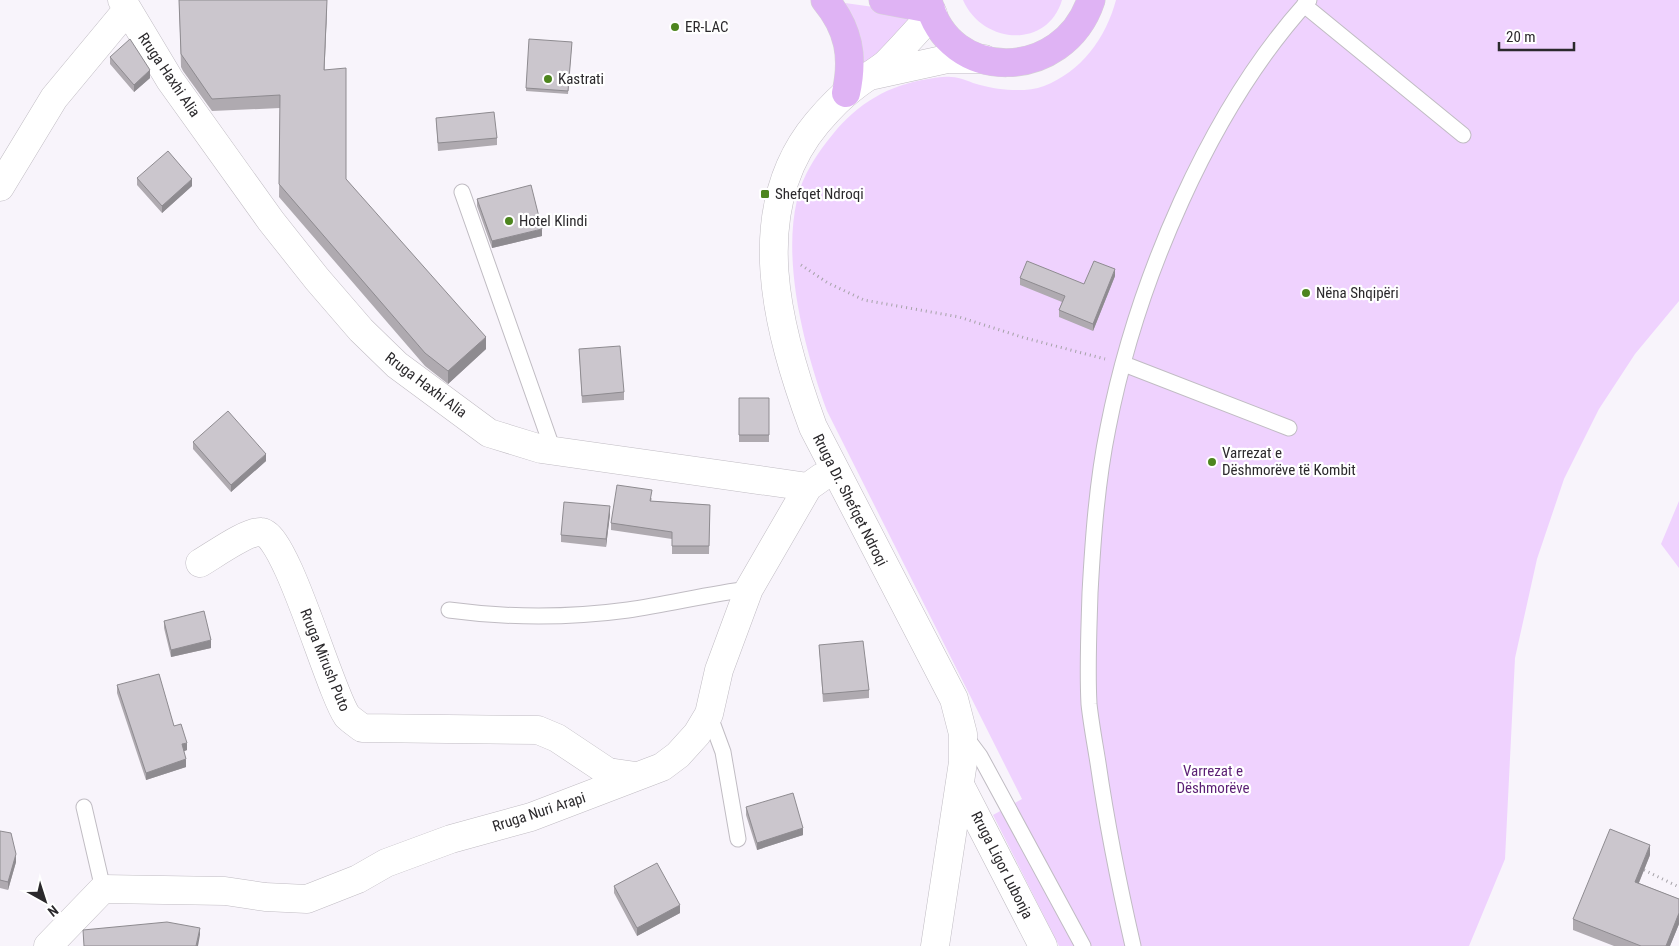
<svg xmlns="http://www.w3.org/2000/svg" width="1679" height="946" font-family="'Roboto Condensed',sans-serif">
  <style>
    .green { fill: #efd2fe }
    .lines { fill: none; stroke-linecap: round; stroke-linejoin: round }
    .service-casing { stroke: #c0bcc3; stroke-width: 17 }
    .minor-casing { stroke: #c0bcc3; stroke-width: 29 }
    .secondary-casing { stroke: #c0bcc3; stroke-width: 29 }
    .primary-casing { stroke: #d5d4d5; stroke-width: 29 }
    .path { stroke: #a5a2a7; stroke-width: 3; stroke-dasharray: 1 4; stroke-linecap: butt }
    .service { stroke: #fff; stroke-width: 15 }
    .minor { stroke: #fff; stroke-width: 28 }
    .secondary { stroke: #fff; stroke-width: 28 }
    .primary { stroke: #dfb3f4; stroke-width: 28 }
    .wall { fill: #afaab0 }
    .shaded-wall { fill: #8e8b90 }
    .building { fill: #cbc6cd; stroke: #8e8b90 }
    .poi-dot { fill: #4d851e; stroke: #fff; stroke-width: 2 }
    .labels { text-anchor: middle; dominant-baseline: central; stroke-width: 4.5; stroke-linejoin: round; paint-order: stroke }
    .poi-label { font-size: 15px; fill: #2b292c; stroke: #fff; text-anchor: start }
    .street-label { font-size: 15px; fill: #2b292c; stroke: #fff }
    .park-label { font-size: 15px; fill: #5b1f74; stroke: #fff }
  </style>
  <rect width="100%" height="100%" fill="#f8f4fb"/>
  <path class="green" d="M 963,0 L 1062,0 C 1047,50 982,44 963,0 Z
    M 1116,0 L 1679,0 L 1679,301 L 1635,354 L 1599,409 L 1564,479 L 1537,559 L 1515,658 L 1505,859 L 1469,946 L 1059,946 L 993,815 L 1022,799 L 827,411 C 805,351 782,264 797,200 C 802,176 818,152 833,134 C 858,103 889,85 928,79 C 935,78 944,76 951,77 C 961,77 971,83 980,85 C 999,90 1025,93 1044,86 C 1081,72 1106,38 1116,0 Z
    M 845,3 L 888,9 L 907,16 L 909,19 L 898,36 L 864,65 L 841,5 Z
    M 1679,501 L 1679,568 L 1661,544 Z"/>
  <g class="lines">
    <defs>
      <path id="service" d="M 1304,5 L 1463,135
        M 462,192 L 553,450
        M 1124,364 L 1289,428
        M 449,610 C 508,618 569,618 628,610 C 669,604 709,594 749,589
        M 709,714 L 723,752 L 738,839
        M 965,736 L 980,756 L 1083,946
        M 84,807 L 103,889
        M 1133,946 C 1119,885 1107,825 1098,763 C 1095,744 1091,723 1089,704 C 1087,667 1089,629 1090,593 C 1093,538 1097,482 1108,428 C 1136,284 1209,109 1309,0"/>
      <path id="minor" d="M 122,0 L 170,80 L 271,221 L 317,279 L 361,330 L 397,365 L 489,433 L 541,449 L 808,487 L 822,477
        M 0,187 L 54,98 L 127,10
        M 200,563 C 214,555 247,531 261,532 C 286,532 329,690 347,716 C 351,720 357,724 362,728 L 538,730 L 557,738 L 608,772 L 636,776
        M 960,785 L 1043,946
        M 48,946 L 103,889 L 225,891 L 265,897 L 307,899 L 358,879 L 386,863 L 451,839 L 531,817 L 662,767 L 678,755 L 697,734 L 709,714 L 719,670 L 749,589 L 808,487"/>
      <path id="secondary" d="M 933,14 C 917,30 902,48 886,64 C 876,72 865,78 855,86 C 841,96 828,110 817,123 C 744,210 778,332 813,427 L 954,699 L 963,734 L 963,762 L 935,946
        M 874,75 L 947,59 L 984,59"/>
      <path id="primary" d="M 825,0 C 849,29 854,57 846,93
        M 883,0 L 931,9
        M 928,0 C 948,85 1064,82 1091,0"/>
    </defs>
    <use href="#service" class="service-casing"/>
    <use href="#minor" class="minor-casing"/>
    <use href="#secondary" class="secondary-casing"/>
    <use href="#primary" class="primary-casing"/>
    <path class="path" d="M 801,265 L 828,283 L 864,300 L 959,317 L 1025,338 L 1105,359
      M 1644,870 L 1679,887"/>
    <use href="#service" class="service"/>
    <use href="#minor" class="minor"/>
    <use href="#secondary" class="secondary"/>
    <use href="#primary" class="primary"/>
  </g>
  <path class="wall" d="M 179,0 L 327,9 L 324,70 L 346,179 L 486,349 L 448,384 L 425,366 L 279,197 L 280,108 L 212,111 L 183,71 L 181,67 Z
    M 572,42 L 568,94 L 526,91 L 526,88 Z
    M 110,57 L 150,78 L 134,92 L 110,64 Z
    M 436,118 L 497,138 L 497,145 L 438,151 Z
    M 137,178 L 192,186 L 162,213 L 137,185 Z
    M 477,199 L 542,236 L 492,248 L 477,206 Z
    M 1115,276 L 1093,331 L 1059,317 L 1059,310 L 1062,302 L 1020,285 L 1020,278 L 1084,284 Z
    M 579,349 L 624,392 L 624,400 L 582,403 Z
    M 739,398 L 769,398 L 769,442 L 739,442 Z
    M 193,442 L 266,461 L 231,492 L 193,449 Z
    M 652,498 L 651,501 L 710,505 L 709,554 L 672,554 L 672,539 L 611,530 L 611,523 Z
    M 610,514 L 606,547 L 561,542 L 561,535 Z
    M 164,621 L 211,648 L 171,657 L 164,628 Z
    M 819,645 L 869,690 L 869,698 L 823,702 Z
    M 117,685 L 174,726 L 187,750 L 184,751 L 186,767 L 146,780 L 117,693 Z
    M 746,807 L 803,835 L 757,850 L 746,815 Z
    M 0,831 L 16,862 L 8,890 L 0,888 Z
    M 1650,855 L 1639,883 L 1679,899 L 1679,924 L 1670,946 L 1614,946 L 1573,930 L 1573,919 Z
    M 614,886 L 680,913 L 637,936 L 614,893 Z"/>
  <path class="shaded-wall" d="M 327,0 L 327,9 L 324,82 L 324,70 Z
    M 150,70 L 150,78 L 134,92 L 134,85 Z
    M 192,179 L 192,186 L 162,213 L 162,206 Z
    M 542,229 L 542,236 L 492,248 L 492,241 Z
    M 1115,269 L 1115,276 L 1093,331 L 1093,324 Z
    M 486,337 L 486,349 L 448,384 L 448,371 Z
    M 266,454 L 266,461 L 231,492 L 231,485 Z
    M 610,506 L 610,514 L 606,547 L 606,539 Z
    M 211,640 L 211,648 L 171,657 L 171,650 Z
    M 187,743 L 187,750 L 182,752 L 182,744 Z
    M 186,759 L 186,767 L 146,780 L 146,773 Z
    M 803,828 L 803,835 L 757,850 L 757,843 Z
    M 1650,845 L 1650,855 L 1635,892 L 1635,882 Z
    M 16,854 L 16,862 L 8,890 L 8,882 Z
    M 680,905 L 680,913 L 637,936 L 637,928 Z
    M 1679,913 L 1679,924 L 1670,946 L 1666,946 Z
    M 200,928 L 200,935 L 198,946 L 196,946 Z"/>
  <path class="building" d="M 179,0 L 327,0 L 324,70 L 346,68 L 346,179 L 486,337 L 448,371 L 425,353 L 279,184 L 280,95 L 212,99 L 181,54 Z
    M 130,39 L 150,70 L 134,85 L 110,57 Z
    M 529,39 L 572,42 L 568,91 L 526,88 Z
    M 494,112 L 497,138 L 438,143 L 436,118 Z
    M 168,151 L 192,179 L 162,206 L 137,178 Z
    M 531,185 L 542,229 L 492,241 L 477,199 Z
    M 1027,261 L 1084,284 L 1094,261 L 1115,269 L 1093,324 L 1059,310 L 1065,296 L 1020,278 Z
    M 620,346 L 624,392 L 582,396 L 579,349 Z
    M 739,398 L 769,398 L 769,435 L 739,435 Z
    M 228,411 L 266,454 L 231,485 L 193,442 Z
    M 617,485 L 652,490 L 650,501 L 710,505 L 709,546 L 672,546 L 672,532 L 611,523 Z
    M 564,502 L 610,506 L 606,539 L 561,535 Z
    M 204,611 L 211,640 L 171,650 L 164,621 Z
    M 863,641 L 869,690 L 823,694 L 819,645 Z
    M 159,674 L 174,726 L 181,724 L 187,743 L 182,744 L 186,759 L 146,773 L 117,685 Z
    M 793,793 L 803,828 L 757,843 L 746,807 Z
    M 1610,829 L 1650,845 L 1635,882 L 1679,899 L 1679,913 L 1666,946 L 1641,946 L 1573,919 Z
    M 0,831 L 11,833 L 16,854 L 8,882 L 0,880 Z
    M 657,863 L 680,905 L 637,928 L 614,886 Z
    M 167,922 L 200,928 L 196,946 L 84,946 L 83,930 Z"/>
  <g class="poi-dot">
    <circle cx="675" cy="27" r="5"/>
    <circle cx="548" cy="79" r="5"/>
    <rect x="760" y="189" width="10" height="10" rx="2.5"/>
    <circle cx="509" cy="221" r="5"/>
    <circle cx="1306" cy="293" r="5"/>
    <circle cx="1212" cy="462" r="5"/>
  </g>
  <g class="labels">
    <g class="poi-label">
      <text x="685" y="27">ER-LAC</text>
      <text x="558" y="79">Kastrati</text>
      <text x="775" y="194">Shefqet Ndroqi</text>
      <text x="519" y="221">Hotel Klindi</text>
      <text x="1316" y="293">Nëna Shqipëri</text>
      <text x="1222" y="453">Varrezat e<tspan x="1222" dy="17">Dëshmorëve të Kombit</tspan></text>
    </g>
    <g class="street-label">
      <text transform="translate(169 75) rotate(56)">Rruga Haxhi Alia</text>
      <text transform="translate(426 385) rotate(37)">Rruga Haxhi Alia</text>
      <text transform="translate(850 500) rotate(63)">Rruga Dr. Shefqet Ndroqi</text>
      <text transform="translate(325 660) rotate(68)">Rruga Mirush Puto</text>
      <text transform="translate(539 812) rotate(-18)">Rruga Nuri Arapi</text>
      <text transform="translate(1002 865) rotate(63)">Rruga Ligor Lubonja</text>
    </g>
    <g class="park-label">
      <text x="1213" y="771">Varrezat e<tspan x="1213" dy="17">Dëshmorëve</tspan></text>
    </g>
  </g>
  <g transform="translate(45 901) rotate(141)" stroke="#ffffff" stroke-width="4" paint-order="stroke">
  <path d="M0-4L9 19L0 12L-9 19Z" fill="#2b292c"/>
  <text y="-8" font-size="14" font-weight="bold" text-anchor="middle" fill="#2b292c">N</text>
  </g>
  <path d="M1499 42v8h75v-8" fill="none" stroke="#2b292c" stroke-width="2.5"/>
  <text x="1506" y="42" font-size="15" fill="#2b292c" stroke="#ffffff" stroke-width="4" paint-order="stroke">20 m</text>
</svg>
